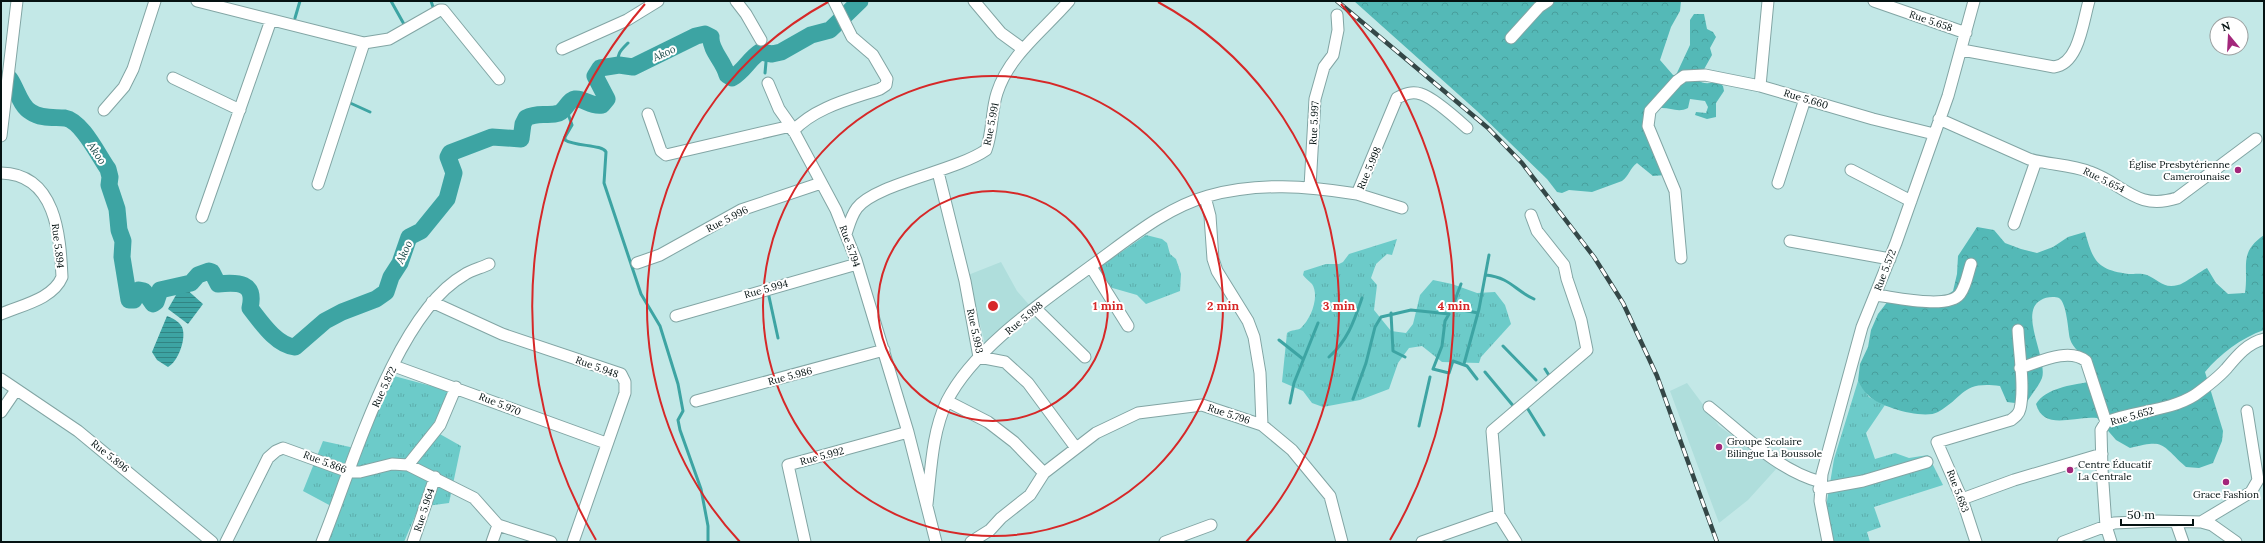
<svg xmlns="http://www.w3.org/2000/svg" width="2265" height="543" font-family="Lora,serif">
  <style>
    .built { fill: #afdedc }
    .grass { fill: url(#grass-tufts) }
    .forest { fill: url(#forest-crowns) }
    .water { fill: url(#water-rules) }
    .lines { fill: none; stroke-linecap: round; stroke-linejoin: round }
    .stream { stroke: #3da4a3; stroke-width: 3 }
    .river { stroke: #3da4a3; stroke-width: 17 }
    .minor-casing { stroke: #82a5a4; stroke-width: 13 }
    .minor { stroke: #fff; stroke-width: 11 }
    .rail-casing { stroke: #344747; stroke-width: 4.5 }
    .rail { stroke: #fff; stroke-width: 3; stroke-dasharray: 9; stroke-linecap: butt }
    .ring { fill: none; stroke: #d62828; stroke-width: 2 }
    .poi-dot { fill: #a3277b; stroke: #fff; stroke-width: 1.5 }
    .labels { text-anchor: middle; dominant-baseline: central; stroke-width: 4; stroke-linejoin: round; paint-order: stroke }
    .street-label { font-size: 10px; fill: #051212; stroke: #fff }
    .poi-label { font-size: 10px; fill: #051212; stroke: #fff; text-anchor: start }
    .water-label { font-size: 11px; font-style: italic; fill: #204d4c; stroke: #fff }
    .centre { fill: #d62828; stroke: #fff; stroke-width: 2 }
    .ring-label { font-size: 12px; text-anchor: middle; font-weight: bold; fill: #d62828; stroke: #fff; stroke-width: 4; stroke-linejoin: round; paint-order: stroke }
  </style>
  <defs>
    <pattern id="grass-tufts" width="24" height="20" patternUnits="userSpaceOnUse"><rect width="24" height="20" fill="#6ccbc9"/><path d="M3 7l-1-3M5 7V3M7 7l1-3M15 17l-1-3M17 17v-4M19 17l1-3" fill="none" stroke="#5cadac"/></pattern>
    <pattern id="forest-crowns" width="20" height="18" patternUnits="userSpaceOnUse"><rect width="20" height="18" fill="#54b9b7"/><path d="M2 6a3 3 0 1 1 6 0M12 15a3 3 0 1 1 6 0" fill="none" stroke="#489e9c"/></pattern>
    <pattern id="water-rules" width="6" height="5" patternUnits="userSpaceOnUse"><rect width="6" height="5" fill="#3da4a3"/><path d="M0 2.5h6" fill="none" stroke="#318483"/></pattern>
  </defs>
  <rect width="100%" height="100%" fill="#c3e8e7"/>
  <path class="built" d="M 1001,262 L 1017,291 L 1031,307 L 985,344 L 968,275 Z
    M 1687,383 L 1719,426 L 1777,468 L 1748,500 L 1719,523 L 1670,391 Z"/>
  <path class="grass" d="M 1146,235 L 1162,239 L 1167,243 L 1170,254 L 1176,259 L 1181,274 L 1180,291 L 1146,304 L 1137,295 L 1109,287 L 1098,268 Z
    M 1397,239 L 1392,255 L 1387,254 L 1376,264 L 1371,278 L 1377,285 L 1374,310 L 1391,331 L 1406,333 L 1413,324 L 1420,295 L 1433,280 L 1452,284 L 1477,293 L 1495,292 L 1505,305 L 1511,324 L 1481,357 L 1479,363 L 1442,362 L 1422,346 L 1409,348 L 1398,363 L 1389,389 L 1360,400 L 1323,407 L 1312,403 L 1303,391 L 1282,382 L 1287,333 C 1292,329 1297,331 1301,328 C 1311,319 1320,296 1312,284 C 1309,281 1305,278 1303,275 L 1304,271 L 1326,264 L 1339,264 L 1343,262 L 1349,254 Z
    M 394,376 L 450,391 L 431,429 L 461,446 L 449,503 L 419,507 L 404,542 L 322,542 L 331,506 L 303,491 L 323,441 L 359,449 Z
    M 1858,381 L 1869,397 L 1885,405 L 1866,433 L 1875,459 L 1895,453 L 1909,458 L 1928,455 L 1943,485 L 1874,507 L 1881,527 L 1867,532 L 1870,542 L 1834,542 L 1826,507 L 1834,459 Z"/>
  <path class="forest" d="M 1354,1 L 1681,1 L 1680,11 L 1671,27 L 1660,60 L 1673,75 L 1676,75 L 1690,45 L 1690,20 L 1694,14 L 1704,14 L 1707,29 L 1713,32 L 1716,37 L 1710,48 L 1712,55 L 1698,80 C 1705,87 1716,79 1723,86 L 1724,91 L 1716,103 L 1716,117 L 1707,119 L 1695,115 L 1696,112 L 1706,113 L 1708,107 L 1705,101 L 1690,99 L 1688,108 C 1679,113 1671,108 1662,108 C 1658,107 1653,109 1649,111 L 1665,175 L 1653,176 L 1637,163 C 1630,168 1629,176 1622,181 L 1592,192 L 1569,190 L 1562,193 L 1557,192 L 1547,179 L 1477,111 Z
    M 1977,227 L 1994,230 L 2005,243 L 2021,249 L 2037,253 L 2053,247 L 2068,237 L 2085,232 C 2093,261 2097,270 2129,274 C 2134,274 2142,273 2147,275 C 2159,280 2163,289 2178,285 C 2182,285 2201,271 2207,268 L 2216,283 L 2228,294 L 2245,293 C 2249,266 2238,253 2264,235 L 2264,330 C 2241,338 2220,354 2205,372 L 2223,431 L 2222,441 L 2213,463 L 2199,468 L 2186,467 C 2160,444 2166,439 2130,448 L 2116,440 L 2097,418 C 2075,415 2044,432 2036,404 C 2046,388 2071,385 2089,382 C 2088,376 2088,367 2086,361 C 2082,353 2073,349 2070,339 C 2068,331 2067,303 2059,298 C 2054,296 2045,297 2041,300 C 2018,312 2048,359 2042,378 C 2039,386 2031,395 2027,402 L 2023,404 L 2007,402 L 2000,386 C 1961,381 1966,396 1938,412 C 1924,420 1880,407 1869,396 C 1864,392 1861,386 1858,381 L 1860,364 L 1868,347 L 1871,330 L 1878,314 L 1888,301 L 1938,301 L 1953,291 L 1957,274 L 1958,256 Z"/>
  <path class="water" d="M 184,287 L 203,304 L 188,324 L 168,309 L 180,288 Z
    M 167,316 C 172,318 179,321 182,327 C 187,338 178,362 168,367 L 157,360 L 152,352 Z"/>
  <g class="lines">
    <path class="stream" d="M 391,1 L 405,26
      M 431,1 L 433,7
      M 295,18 L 300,1
      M 619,65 C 616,54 621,50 628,43
      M 765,73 L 767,51
      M 348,102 L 370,112
      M 566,108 L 572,125 L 565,137 L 565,140 C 576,147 602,144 606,152 L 604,183 L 641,294 L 660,326 L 678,384 L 683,411 L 678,420 L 680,430 L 701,489 L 708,526 L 708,542
      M 1486,275 C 1511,278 1514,290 1534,299
      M 1461,284 L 1452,308 L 1478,313
      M 768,292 L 778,338
      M 1391,313 L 1393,351 L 1405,357
      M 1279,340 L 1303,359
      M 1503,346 L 1536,380
      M 1329,357 C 1348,340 1354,321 1362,298
      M 1464,364 L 1479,309 L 1489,255
      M 1545,369 L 1550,377
      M 1485,372 L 1515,408
      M 1353,399 L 1366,363 L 1375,327 L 1381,317 L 1411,310 L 1449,314 L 1445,321 L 1442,346 L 1433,369 L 1449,373 L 1453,361 L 1467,366 L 1477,379
      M 1290,403 L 1294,383 L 1318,323
      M 1526,406 L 1544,435
      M 1419,426 L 1430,377"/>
    <path class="river" d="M 1,79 L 10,79 C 17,89 20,106 31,112 C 41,119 54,117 65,118 C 82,121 98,155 108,169 L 110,177 L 109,185 L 117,209 L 119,230 L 123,241 L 122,257 L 129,300 L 134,300 L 139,290 L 144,291 L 153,304 L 156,302 L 160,290 L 191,283 L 198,275 L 209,271 L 212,272 L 218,284 C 238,282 256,282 250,308 C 261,322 276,345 295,347 L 325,321 L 342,312 L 376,299 L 386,292 L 391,277 L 400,263 L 409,237 L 421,231 L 447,199 L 454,173 L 448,157 L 450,153 L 492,137 L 521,139 L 523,124 L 526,118 C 539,111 548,117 559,113 C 566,110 568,100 575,99 C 585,98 590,107 602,105 L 607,99 L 595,76 L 600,68 L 619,65 L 633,67 L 696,36 L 705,34 L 711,37 C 710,51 724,61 727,75 L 732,78 C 744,71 749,59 760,52 L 772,54 L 781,52 L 811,35 L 830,30 L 860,1"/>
    <defs>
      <path id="minor" d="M 197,1 L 364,43 L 318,184
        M 736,1 L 746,14 L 761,40
        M 974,1 L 1001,33 L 1023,49
        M 1768,1 L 1760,86 L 1873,119 L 1934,134
        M 1874,1 L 1966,33
        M 1511,38 L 1539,7 L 1548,1
        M 364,43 L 389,39 L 440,10 L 443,10 L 499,79
        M 562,49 L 627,20 L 658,1
        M 1962,50 L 2054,67 C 2079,64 2083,21 2089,1
        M 173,78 L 240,110
        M 768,83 L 779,109 L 791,126
        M 104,110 L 124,87 L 133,69 L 155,1
        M 648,114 L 661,151 L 666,155 L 791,126 L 836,210 L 856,260 L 908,432 L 936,542
        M 1939,119 L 2029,159 C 2049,165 2070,164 2090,172 C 2124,184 2136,211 2177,198 L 2256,139
        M 793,131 C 815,107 851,99 880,89 L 886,85 L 887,79 L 873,55 L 852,37 L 834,1
        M 1,136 L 17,1
        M 1851,170 L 1911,201
        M 938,172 L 965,281 L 979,357 L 1005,362 L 1028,383 L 1076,448
        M 1,173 C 56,174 60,235 62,277 C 53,299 22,305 1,314
        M 1778,183 L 1805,99
        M 1310,187 L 1315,99 L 1324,67 L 1333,55 L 1338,30 L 1337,15
        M 1357,194 L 1402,208
        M 1205,197 L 1210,216 L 1213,259 L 1217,271 L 1248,321 L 1254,337 L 1260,373 L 1262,425
        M 202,217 L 271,20
        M 2014,224 L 2036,161
        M 846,234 C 849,225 851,216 857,208 C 875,184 956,171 986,150 C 993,132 991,111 997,93 C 1009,55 1044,30 1069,1
        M 1790,241 L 1890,259
        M 1681,258 L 1675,191 L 1648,126 L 1650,111 L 1677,81 L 1684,76 L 1705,75 L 1760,86
        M 637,263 L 660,255 L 741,210 L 821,183
        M 1091,267 L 1128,326
        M 1875,295 C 1894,297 1948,310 1960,294 C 1966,286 1968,273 1971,264
        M 432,302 L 502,334 L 621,374 L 625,382 L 625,393 L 573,542
        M 1035,308 L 1085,357
        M 676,316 L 857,264
        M 394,366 L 606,443
        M 2020,368 C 2039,362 2069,347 2086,361 L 2106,422
        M 1,379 L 78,431 L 212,542
        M 696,401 L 884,350
        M 947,401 L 988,422 L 1014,442 L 1044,473
        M 1709,407 C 1743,434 1777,470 1821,482
        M 1,412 L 16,390
        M 408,465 L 440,425 L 456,387
        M 1819,489 L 1863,481 L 1927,462
        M 1962,499 L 2014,480 L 2102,454
        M 927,504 C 931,470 932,432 947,401 C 974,347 1047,299 1094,264 C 1129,239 1165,208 1208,196 C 1258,182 1307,186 1357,194 L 1397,98 C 1405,94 1412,91 1421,94 C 1434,98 1457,119 1467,128
        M 1499,515 L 1492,431 L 1587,350 L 1581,320 L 1567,279 L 1564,265 L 1537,231 L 1531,215
        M 2176,522 L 2183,542
        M 2201,522 L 2251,492 L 2258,480 L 2247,411
        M 226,542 L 268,458 L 276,451 L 283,448 L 349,472 L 360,472 L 392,464 L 408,465 L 474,498 L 498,525 L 551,542
        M 322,542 C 351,471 395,314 464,275 C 471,270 481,268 489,264
        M 413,542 L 435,477
        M 492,542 L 498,525
        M 805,542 L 788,465 L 908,432
        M 971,542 L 990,530 L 1001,518 L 1030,495 L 1044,473 L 1096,433 L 1138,413 L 1202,405 L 1262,425 L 1292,450 L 1330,496 L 1342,542
        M 1165,542 L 1211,525
        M 1422,542 L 1499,515 L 1516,542
        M 1828,542 L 1820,501 L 1822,474 L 1862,327 L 1896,243 L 1948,96 L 1974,1
        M 1976,542 L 1962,499 L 1937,442 L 2011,420 C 2015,417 2019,414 2020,409 C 2025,388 2019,352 2018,330
        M 2063,542 L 2114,523 L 2158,521 L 2201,522 L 2212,525 L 2236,542
        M 2111,542 L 2106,526 L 2102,469 L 2101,430 L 2106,422 C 2135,410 2168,412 2195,395 C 2206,387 2217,379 2226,369 C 2236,357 2247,343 2264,339"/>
    </defs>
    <use href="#minor" class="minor-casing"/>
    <use href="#minor" class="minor"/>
    <defs>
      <path id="rail" d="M 1337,1 L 1488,128 L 1522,163 L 1594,257 L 1623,303 L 1657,376 L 1717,542"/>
    </defs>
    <use href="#rail" class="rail-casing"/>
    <use href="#rail" class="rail"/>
  </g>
  <g class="ring">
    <circle cx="993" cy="306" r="115"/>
    <circle cx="993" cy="306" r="230"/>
    <path d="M740 542A346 346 0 0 1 828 2M1158 2A346 346 0 0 1 1246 542"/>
    <path d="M596 540A461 461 0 0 1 645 4M1341 4A461 461 0 0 1 1390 540"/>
  </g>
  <g class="poi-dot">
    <circle cx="2238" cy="170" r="4"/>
    <circle cx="1719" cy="447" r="4"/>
    <circle cx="2070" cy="470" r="4"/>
    <circle cx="2226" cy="482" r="4"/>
  </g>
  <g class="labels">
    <g class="street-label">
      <text transform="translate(1931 21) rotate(19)">Rue 5.658</text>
      <text transform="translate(1806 99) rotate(17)">Rue 5.660</text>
      <text transform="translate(1314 123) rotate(-87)">Rue 5.997</text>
      <text transform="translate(991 124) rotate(-79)">Rue 5.991</text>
      <text transform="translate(1369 168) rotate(-67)">Rue 5.998</text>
      <text transform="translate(2104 180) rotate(26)">Rue 5.654</text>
      <text transform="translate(727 219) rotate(-27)">Rue 5.996</text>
      <text transform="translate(58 246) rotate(83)">Rue 5.894</text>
      <text transform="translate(850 246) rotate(70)">Rue 5.794</text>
      <text transform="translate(1885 270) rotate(-69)">Rue 5.572</text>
      <text transform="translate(766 289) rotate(-16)">Rue 5.994</text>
      <text transform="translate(1024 318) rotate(-40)">Rue 5.998</text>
      <text transform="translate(975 331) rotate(78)">Rue 5.993</text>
      <text transform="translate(597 367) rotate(20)">Rue 5.948</text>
      <text transform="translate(790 376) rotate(-15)">Rue 5.986</text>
      <text transform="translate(384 387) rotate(-65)">Rue 5.872</text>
      <text transform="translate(500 404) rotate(22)">Rue 5.970</text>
      <text transform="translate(1229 414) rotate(18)">Rue 5.796</text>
      <text transform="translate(2132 416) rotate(-16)">Rue 5.652</text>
      <text transform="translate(110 456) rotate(39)">Rue 5.896</text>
      <text transform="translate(822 456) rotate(-15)">Rue 5.992</text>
      <text transform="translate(325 462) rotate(21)">Rue 5.866</text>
      <text transform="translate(1958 491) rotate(69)">Rue 5.683</text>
      <text transform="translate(424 510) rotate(-72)">Rue 5.964</text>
    </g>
    <g class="poi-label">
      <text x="2230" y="164" text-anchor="end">Église Presbytérienne<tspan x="2230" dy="12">Camerounaise</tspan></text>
      <text x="1727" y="441">Groupe Scolaire<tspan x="1727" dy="12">Bilingue La Boussole</tspan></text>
      <text x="2078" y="464">Centre Éducatif<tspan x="2078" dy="12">La Centrale</tspan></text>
      <text x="2226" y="494" text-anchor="middle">Grace Fashion</text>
    </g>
    <g class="water-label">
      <text transform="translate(664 53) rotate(-24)">Akoo</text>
      <text transform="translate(97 153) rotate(56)">Akoo</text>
      <text transform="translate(404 252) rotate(-65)">Akoo</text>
    </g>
  </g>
  <circle cx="993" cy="306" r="6" class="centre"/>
  <g class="ring-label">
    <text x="1108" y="310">1 min</text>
    <text x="1223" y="310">2 min</text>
    <text x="1339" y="310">3 min</text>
    <text x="1454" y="310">4 min</text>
  </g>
  <rect width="2265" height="543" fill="none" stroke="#051212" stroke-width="4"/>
  <g transform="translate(2229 36) rotate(342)"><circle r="19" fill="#ffffff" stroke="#9ba0a0"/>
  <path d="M0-3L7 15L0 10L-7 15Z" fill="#a3277b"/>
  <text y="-6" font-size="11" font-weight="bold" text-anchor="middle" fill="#051212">N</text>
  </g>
  <path d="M2121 519v6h72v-6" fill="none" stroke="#051212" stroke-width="2"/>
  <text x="2127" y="519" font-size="12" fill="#051212" stroke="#ffffff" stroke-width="3" paint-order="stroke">50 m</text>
</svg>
